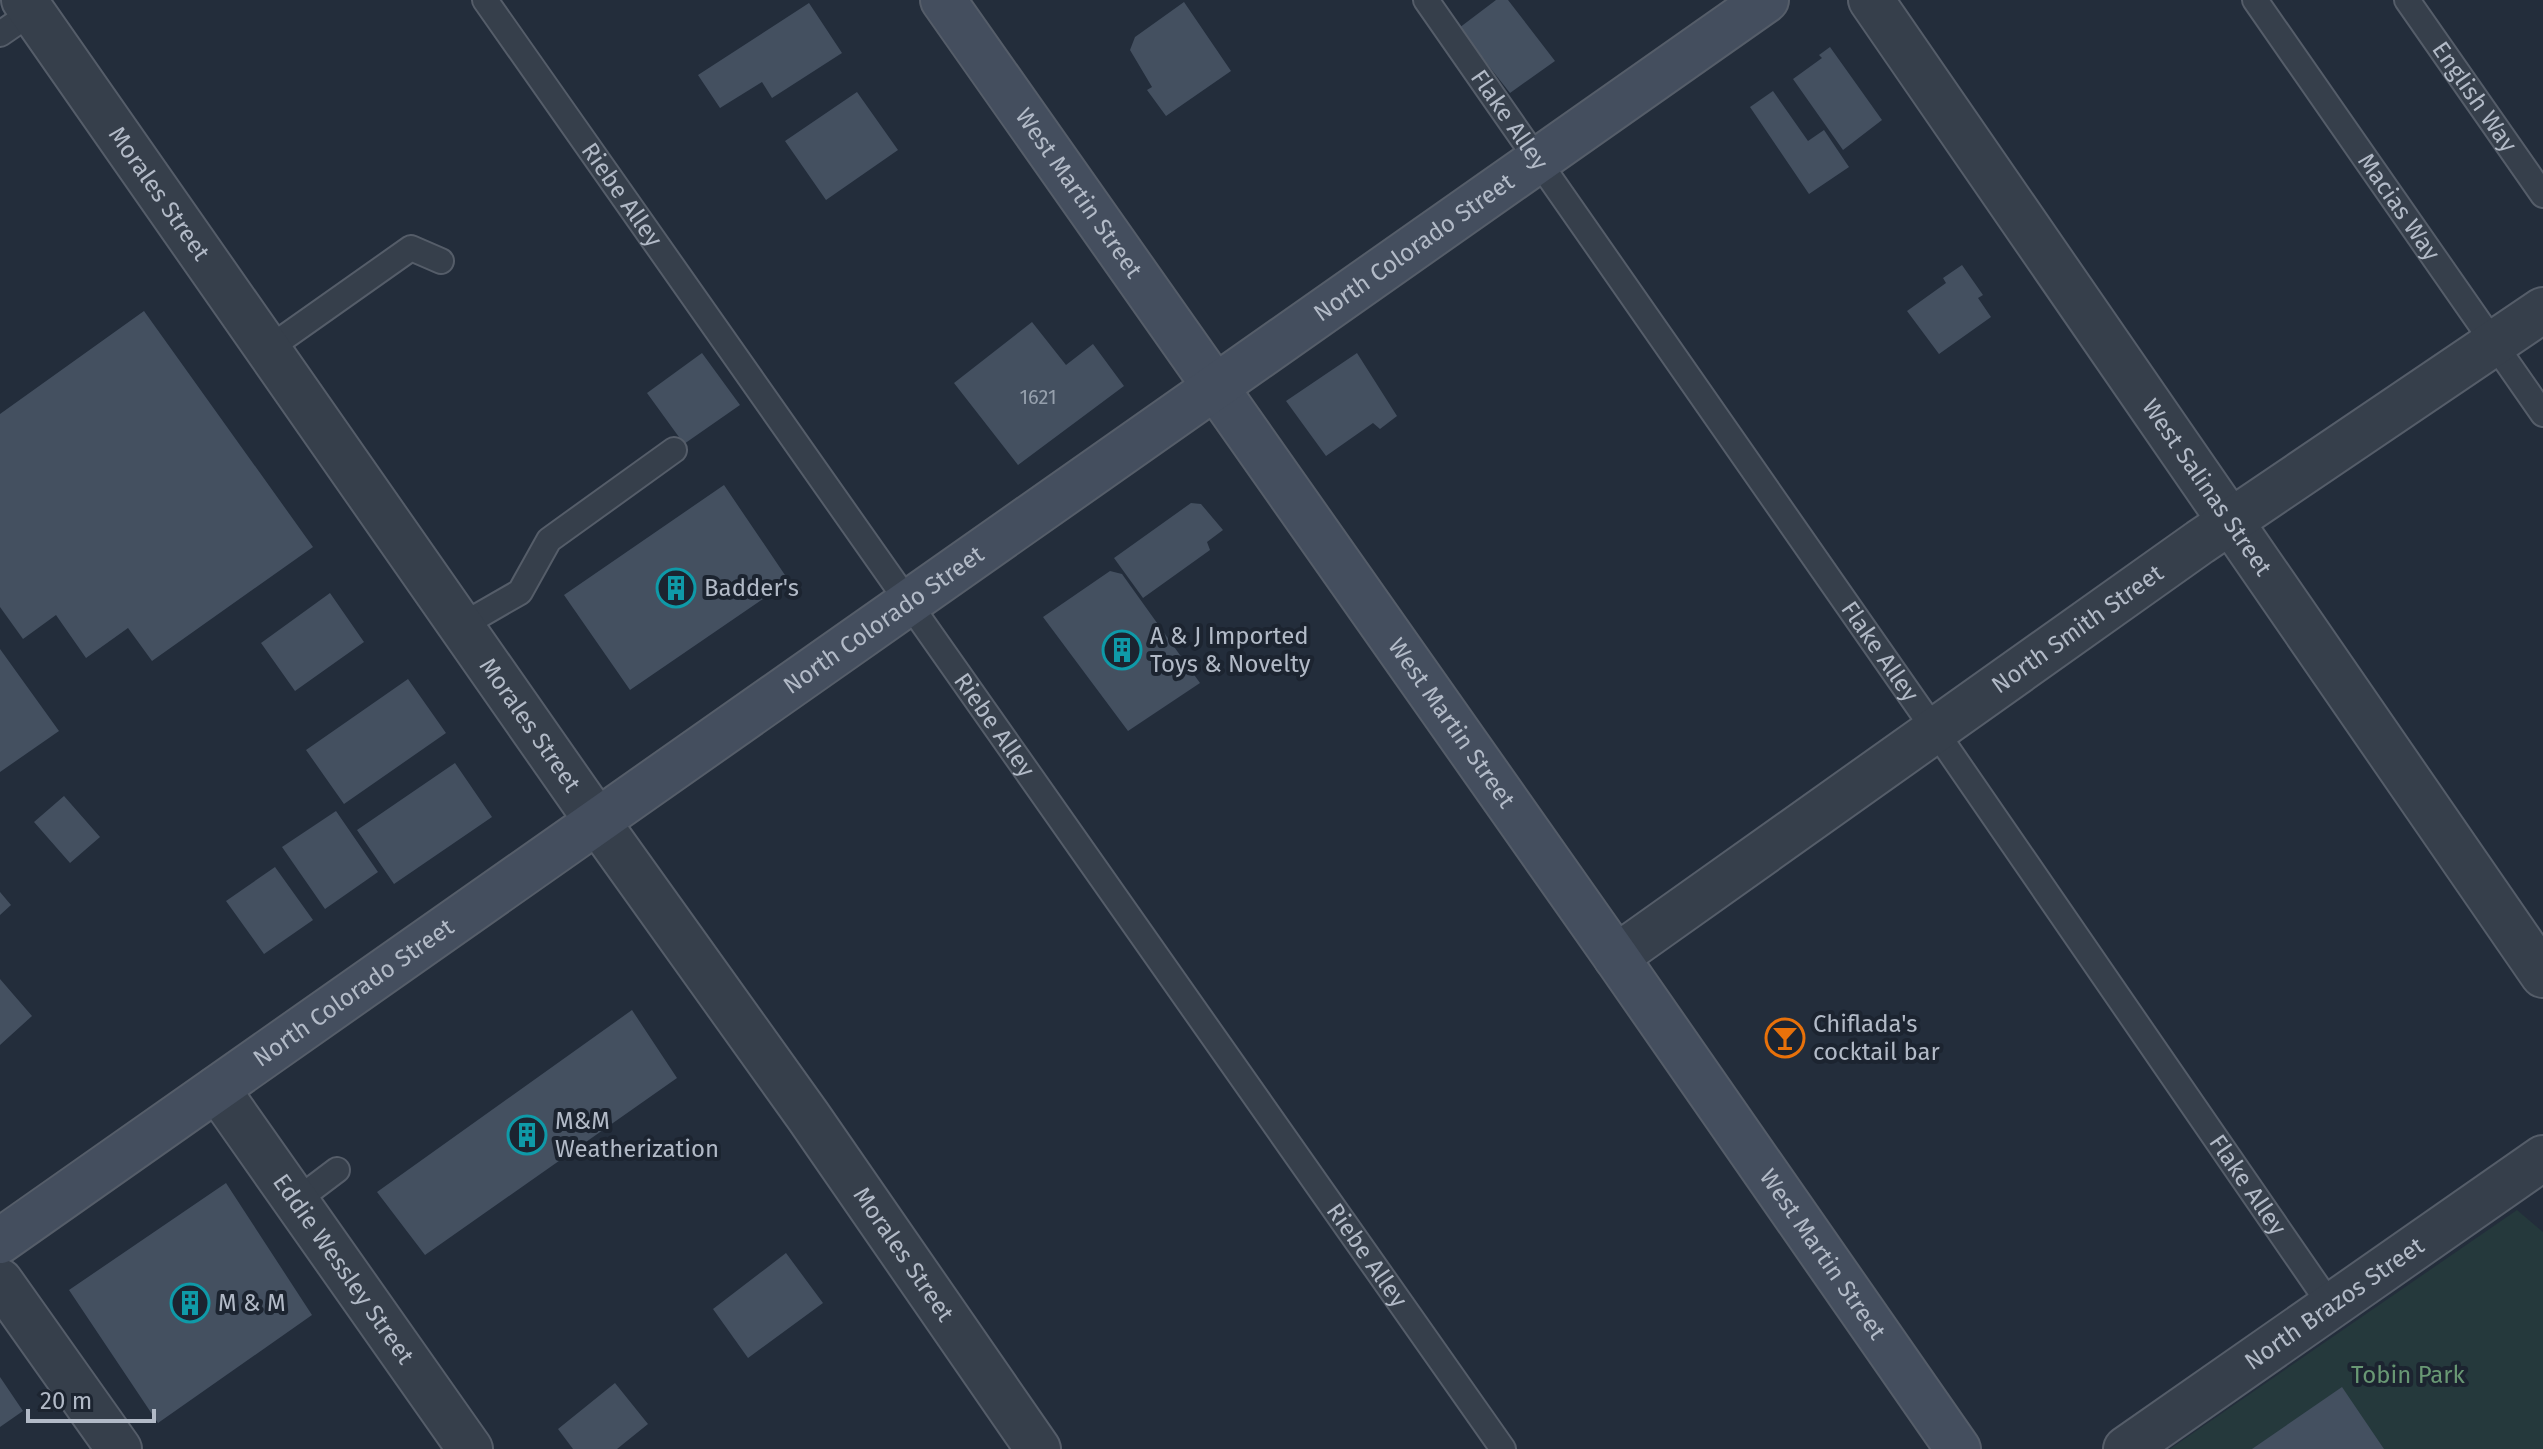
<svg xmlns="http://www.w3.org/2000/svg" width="2543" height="1449" font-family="'Fira Sans',sans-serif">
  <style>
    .green { fill: #25393c }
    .building { fill: #445060 }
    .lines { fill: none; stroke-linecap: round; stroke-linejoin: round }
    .lane-casing { stroke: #555d69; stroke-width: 28 }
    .street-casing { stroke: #555d69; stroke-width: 48 }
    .secondary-casing { stroke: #555d69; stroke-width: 48 }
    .lane { stroke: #363f4b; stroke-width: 24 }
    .street { stroke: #363f4b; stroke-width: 44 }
    .secondary { stroke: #444e5e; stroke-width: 44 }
    .labels { text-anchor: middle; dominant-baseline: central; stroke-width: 8; stroke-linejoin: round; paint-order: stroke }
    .number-label { font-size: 20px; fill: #96a0ad }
    .street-label { font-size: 24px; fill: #b2bac7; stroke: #1c2430 }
    .poi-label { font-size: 24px; fill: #b2bac7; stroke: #1c2430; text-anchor: start }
    .park-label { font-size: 24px; fill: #699874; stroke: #1c2430 }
  </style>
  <rect width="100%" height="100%" fill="#232d3b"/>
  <path class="green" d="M 2517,1210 L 2543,1232 L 2543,1449 L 2170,1449 Z"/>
  <path class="building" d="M 1496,0 L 1508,0 L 1555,61 L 1510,93 L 1459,28 Z
    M 1184,2 L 1231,71 L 1166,116 L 1147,90 L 1152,87 L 1130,50 L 1135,37 Z
    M 809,3 L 842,53 L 772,98 L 762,82 L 720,108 L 698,75 Z
    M 1830,47 L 1882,120 L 1843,150 L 1793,79 L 1822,58 L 1819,55 Z
    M 1773,91 L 1808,141 L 1824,130 L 1849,167 L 1809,194 L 1750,107 Z
    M 857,92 L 898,150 L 826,200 L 785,141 Z
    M 1962,265 L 1983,295 L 1978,298 L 1991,317 L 1939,354 L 1907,311 L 1946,283 L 1943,278 Z
    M 144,311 L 313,547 L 152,661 L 128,628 L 86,658 L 56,615 L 23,639 L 0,607 L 0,414 Z
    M 1032,322 L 1066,365 L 1093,344 L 1124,386 L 1018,465 L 954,383 Z
    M 702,353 L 740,405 L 684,444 L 647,393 Z
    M 1357,353 L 1397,416 L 1380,429 L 1373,423 L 1326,456 L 1286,401 Z
    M 724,485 L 789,581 L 630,690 L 564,595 Z
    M 1191,503 L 1201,504 L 1223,530 L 1207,542 L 1210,550 L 1143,598 L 1114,558 Z
    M 1110,571 L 1122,574 L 1200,683 L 1128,731 L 1043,617 Z
    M 330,593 L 364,642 L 295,691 L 261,643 Z
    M 0,649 L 59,731 L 0,772 Z
    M 408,679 L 446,733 L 344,804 L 306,750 Z
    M 455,763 L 492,817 L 394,884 L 357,830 Z
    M 64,796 L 100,837 L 70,863 L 34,822 Z
    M 336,811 L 378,872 L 325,909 L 282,847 Z
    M 275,867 L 313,920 L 264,954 L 226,901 Z
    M 0,892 L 11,905 L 0,915 Z
    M 0,979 L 32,1016 L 0,1045 Z
    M 632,1010 L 677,1078 L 425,1255 L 377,1192 Z
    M 226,1183 L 312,1315 L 158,1423 L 69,1290 Z
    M 786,1253 L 823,1303 L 748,1358 L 713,1309 Z
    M 0,1377 L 23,1411 L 0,1427 Z
    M 615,1383 L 648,1424 L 617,1449 L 573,1449 L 558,1429 Z
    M 2342,1387 L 2384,1449 L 2252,1449 Z"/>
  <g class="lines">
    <defs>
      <g id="lane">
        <path id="s1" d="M 485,0 L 1503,1449"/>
        <path id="s2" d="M 1426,0 L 1936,732 L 2331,1306"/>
        <path id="s3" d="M 2255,0 L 2543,414"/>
        <path id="s4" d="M 2407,0 L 2543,195"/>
        <path d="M 0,34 L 32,12"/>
        <path d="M 268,349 L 411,248 L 441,261"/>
        <path d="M 461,626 L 520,592 L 549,540 L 674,450"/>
        <path d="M 296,1201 L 337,1170"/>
      </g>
      <g id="street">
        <path id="s5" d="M 24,0 L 597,821 L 808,1116 L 1038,1449"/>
        <path id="s6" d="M 1871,0 L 2543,975"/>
        <path id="s7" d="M 1616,957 L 2200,542 L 2543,310"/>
        <path id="s8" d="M 217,1089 L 470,1449"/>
        <path d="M 0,1281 L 119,1449"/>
        <path id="s9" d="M 2126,1449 L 2543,1158"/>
      </g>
      <g id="secondary">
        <path id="s10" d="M 943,0 L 1616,957 L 1958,1449"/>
        <path id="s11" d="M 0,1241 L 1766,0"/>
      </g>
    </defs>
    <use href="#lane" class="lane-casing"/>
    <use href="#street" class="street-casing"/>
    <use href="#secondary" class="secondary-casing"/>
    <use href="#lane" class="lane"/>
    <use href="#street" class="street"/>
    <use href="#secondary" class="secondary"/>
  </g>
  <defs>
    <symbol id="building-ring" viewBox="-11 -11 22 22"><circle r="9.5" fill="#1c2430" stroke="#0f9aa8" stroke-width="1.5"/><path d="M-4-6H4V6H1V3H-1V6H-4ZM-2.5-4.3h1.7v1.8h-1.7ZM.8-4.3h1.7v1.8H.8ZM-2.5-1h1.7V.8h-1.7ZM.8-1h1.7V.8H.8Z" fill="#0f9aa8"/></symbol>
    <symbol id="bar-ring" viewBox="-11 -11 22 22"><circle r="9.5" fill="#1c2430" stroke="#e8710a" stroke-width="1.5"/><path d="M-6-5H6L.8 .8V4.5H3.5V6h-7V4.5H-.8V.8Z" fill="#e8710a"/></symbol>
  </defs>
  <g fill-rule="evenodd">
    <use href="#building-ring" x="654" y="566" width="44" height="44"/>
    <use href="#building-ring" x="1100" y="628" width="44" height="44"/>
    <use href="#bar-ring" x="1763" y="1016" width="44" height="44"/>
    <use href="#building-ring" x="505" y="1113" width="44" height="44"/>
    <use href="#building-ring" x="168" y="1281" width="44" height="44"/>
  </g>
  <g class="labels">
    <g class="number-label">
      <text x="1038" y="397">1621</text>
    </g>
    <g class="street-label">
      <text stroke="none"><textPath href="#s4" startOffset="118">English Way</textPath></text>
      <text stroke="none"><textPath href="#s2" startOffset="146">Flake Alley</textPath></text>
      <text stroke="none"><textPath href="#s5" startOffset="236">Morales Street</textPath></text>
      <text stroke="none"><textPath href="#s10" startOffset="236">West Martin Street</textPath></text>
      <text stroke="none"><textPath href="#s1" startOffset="238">Riebe Alley</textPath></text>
      <text stroke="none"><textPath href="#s3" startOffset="252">Macias Way</textPath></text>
      <text stroke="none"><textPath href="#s11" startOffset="1728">North Colorado Street</textPath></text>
      <text stroke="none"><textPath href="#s6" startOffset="592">West Salinas Street</textPath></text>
      <text stroke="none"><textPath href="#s11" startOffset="1080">North Colorado Street</textPath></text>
      <text stroke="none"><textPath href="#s7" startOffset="566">North Smith Street</textPath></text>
      <text stroke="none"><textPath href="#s2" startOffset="794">Flake Alley</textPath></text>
      <text stroke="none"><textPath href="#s10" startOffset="884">West Martin Street</textPath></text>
      <text stroke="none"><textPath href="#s5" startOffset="884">Morales Street</textPath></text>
      <text stroke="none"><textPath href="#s1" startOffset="886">Riebe Alley</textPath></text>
      <text stroke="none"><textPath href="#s11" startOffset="432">North Colorado Street</textPath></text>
      <text stroke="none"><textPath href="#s2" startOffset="1442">Flake Alley</textPath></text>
      <text stroke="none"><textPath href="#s5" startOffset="1532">Morales Street</textPath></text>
      <text stroke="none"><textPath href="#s1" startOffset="1534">Riebe Alley</textPath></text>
      <text stroke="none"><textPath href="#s10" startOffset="1532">West Martin Street</textPath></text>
      <text stroke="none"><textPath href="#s8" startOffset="220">Eddie Wessley Street</textPath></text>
      <text stroke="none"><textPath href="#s9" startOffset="254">North Brazos Street</textPath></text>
    </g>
    <g class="poi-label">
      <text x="704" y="588">Badder's</text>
      <text x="1150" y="636">A &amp; J Imported<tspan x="1150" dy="28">Toys &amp; Novelty</tspan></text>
      <text x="1813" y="1024">Chiflada's<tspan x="1813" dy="28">cocktail bar</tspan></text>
      <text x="555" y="1121">M&amp;M<tspan x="555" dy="28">Weatherization</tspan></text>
      <text x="218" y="1303">M &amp; M</text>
    </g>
    <g class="park-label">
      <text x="2408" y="1375">Tobin Park</text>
    </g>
  </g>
  <path d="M28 1409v12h126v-12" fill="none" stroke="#b2bac7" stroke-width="4"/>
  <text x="40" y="1409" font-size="24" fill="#b2bac7" stroke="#1c2430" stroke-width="6" paint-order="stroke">20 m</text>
</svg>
